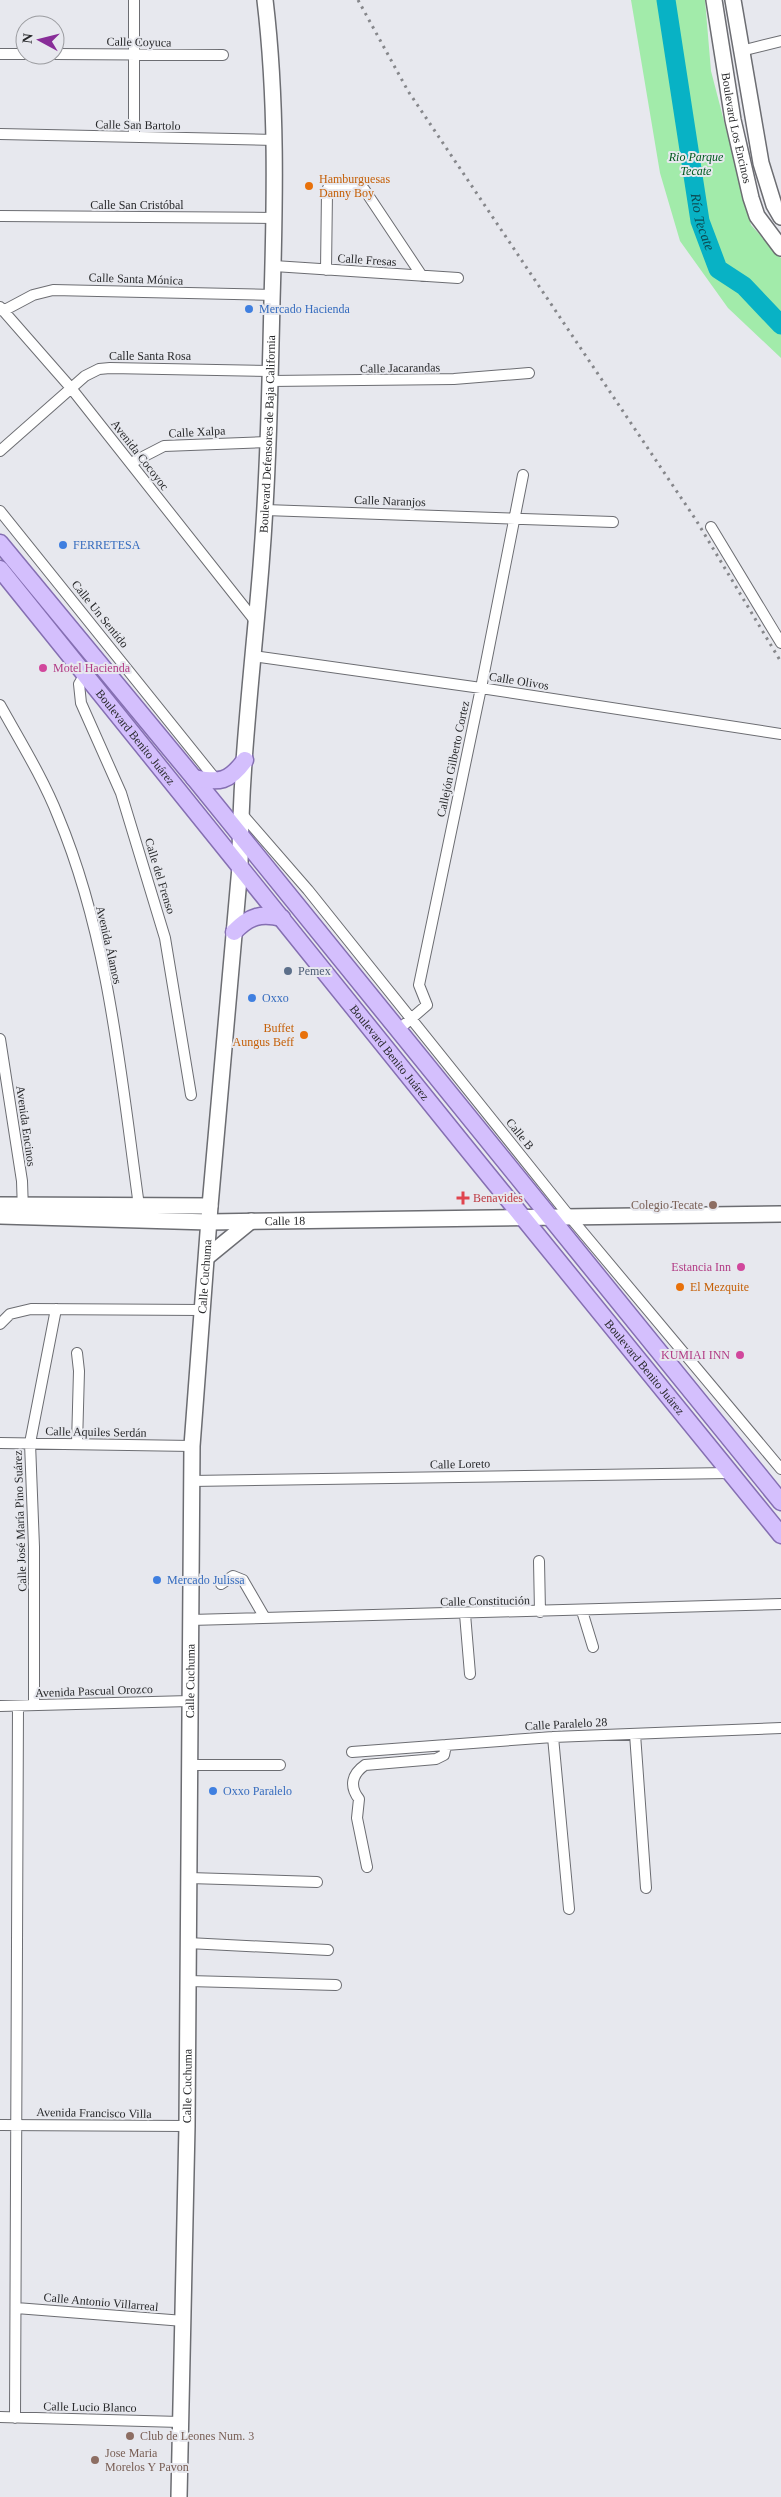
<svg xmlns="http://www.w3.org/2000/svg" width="781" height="2497" font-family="Georgia,serif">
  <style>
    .green { fill: #a2ebaa }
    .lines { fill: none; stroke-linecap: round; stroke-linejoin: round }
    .river { stroke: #08b2c5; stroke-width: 19 }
    .street-casing { stroke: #6c6d72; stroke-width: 12 }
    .secondary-casing { stroke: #6c6d72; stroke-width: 18 }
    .primary-casing { stroke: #856fb2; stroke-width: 19 }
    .street { stroke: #fff; stroke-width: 10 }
    .secondary { stroke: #fff; stroke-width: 15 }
    .primary { stroke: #d4bffd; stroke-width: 16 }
    .rail { stroke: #86878b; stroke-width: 3; stroke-dasharray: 2.5 5; stroke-linecap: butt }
    .food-dot { fill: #e8710a; stroke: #e7e8ee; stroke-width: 2 }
    .shop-dot { fill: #3f7fe0; stroke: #e7e8ee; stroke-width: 2 }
    .hotel-dot { fill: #d1479c; stroke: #e7e8ee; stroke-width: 2 }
    .service-dot { fill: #5c6f8a; stroke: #e7e8ee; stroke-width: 2 }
    .health-dot { fill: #e0444e; stroke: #e7e8ee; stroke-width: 2 }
    .education-dot { fill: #8d6e63; stroke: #e7e8ee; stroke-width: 2 }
    .labels { text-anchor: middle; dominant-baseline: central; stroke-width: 4; stroke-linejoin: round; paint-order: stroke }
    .street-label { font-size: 12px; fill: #28292b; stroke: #e7e8ee }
    .park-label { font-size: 12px; font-style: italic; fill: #015a1f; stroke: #e7e8ee }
    .food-label { font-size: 12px; fill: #c56008; stroke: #e7e8ee; text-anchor: start }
    .shop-label { font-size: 12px; fill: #366cbe; stroke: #e7e8ee; text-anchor: start }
    .hotel-label { font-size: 12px; fill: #b23c85; stroke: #e7e8ee; text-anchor: end }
    .service-label { font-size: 12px; fill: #4e5e75; stroke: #e7e8ee; text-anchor: start }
    .health-label { font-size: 12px; fill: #be3a42; stroke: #e7e8ee; text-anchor: start }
    .education-label { font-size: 12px; fill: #785e54; stroke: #e7e8ee; text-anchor: start }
    .water-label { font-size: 14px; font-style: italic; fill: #0c4a52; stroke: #e7e8ee }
  </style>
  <rect width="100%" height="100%" fill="#e7e8ee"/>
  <path class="green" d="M 631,0 L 705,0 L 711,71 L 751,225 L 781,258 L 781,358 L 728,308 L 680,241 L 660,173 Z"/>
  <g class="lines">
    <path class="river" id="s1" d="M 666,0 L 700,221 L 718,269 L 744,286 L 781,325"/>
    <defs>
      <path id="street" d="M 741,51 L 781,41
        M 0,54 L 25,54
        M 55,54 L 223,55
        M 0,134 L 275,140
        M 134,137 L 134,0
        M 0,216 L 274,218
        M 274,266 L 458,278
        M 326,270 L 327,192 L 328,188 C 338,183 355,184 364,189 L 422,276
        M 0,307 L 71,388 L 256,622
        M 3,311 L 33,295 L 53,290 L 273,295
        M 270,381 L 454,379 L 529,373
        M 0,451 L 85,376 L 99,369 L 110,368 L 271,371
        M 131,463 L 164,446 L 267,442
        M 265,510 L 613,522
        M 0,511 L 217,781
        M 711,527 L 781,643
        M 253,656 L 481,688 L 781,734
        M 85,674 L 79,684 L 81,703 L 121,793 L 165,938 L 191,1095
        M 0,705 C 20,741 43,778 58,816 C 109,938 121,1076 139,1206
        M 241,813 L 308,890 L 570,1217 L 781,1469
        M 398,1030 L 427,1005 L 419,985 L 481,688 L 523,475
        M 0,1039 L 22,1181 L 23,1211
        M 0,1324 L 10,1314 L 31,1309 L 202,1310
        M 77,1353 L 79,1371 L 77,1444
        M 0,1443 L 192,1446
        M 191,1481 L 730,1473
        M 539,1561 L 540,1612
        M 221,1584 L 233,1576 L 243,1580 L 265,1618
        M 582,1611 L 593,1647
        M 465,1614 L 470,1674
        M 190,1620 L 781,1604
        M 34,1705 L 34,1547 L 30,1443 L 56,1309
        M 0,1706 L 190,1701
        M 635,1734 L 646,1888
        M 553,1737 L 569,1909
        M 352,1752 L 553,1737 L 781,1728
        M 189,1765 L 280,1765
        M 367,1867 L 357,1818 L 359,1799 C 349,1786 352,1774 365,1765 L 436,1759 L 444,1755 L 446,1745
        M 189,1878 L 317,1882
        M 188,1943 L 328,1950
        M 188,1981 L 336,1985
        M 0,2125 L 187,2126
        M 16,2308 L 184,2321
        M 0,2417 L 180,2422
        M 15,2418 L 18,1706"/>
      <g id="secondary">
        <path id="s2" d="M 714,0 L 733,120 L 751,198 L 757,216 L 781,248"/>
        <path d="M 733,0 L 761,163 L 774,205 L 781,217"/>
        <path d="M 0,1205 L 210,1206"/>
        <path id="s3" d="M 0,1216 L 209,1222 L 781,1214"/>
        <path d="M 207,1257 L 251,1221"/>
        <path id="s4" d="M 179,2497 L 187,2126 L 192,1446 L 210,1206 L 240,867 C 240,767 253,666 261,566 C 268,478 270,389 272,301 C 275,200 277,100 265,0"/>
      </g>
      <g id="primary">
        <path d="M 0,543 L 194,778 L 781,1502"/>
        <path id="s5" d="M 0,569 L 464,1145 L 781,1535"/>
        <path d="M 194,778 C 220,783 229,782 245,760"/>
        <path d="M 234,932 C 249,916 261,913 282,918"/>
      </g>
    </defs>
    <use href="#street" class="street-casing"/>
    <use href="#secondary" class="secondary-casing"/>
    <use href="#primary" class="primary-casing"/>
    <use href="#street" class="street"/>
    <use href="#secondary" class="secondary"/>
    <use href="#primary" class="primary"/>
    <path class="rail" d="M 358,0 L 408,91 L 696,520 L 781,662"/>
  </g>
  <g class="food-dot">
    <circle cx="309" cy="186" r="5"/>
    <circle cx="304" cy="1035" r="5"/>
    <circle cx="680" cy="1287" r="5"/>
  </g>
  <g class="shop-dot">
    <circle cx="249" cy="309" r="5"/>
    <circle cx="63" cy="545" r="5"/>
    <circle cx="252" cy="998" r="5"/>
    <circle cx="157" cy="1580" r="5"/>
    <circle cx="213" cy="1791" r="5"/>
  </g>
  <g class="hotel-dot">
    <circle cx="43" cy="668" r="5"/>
    <circle cx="741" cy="1267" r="5"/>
    <circle cx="740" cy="1355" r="5"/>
  </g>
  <circle class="service-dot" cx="288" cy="971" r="5"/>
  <path class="health-dot" d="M460.5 1190.5h5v5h5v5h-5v5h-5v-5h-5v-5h5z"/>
  <g class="education-dot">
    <circle cx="713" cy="1205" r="5"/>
    <circle cx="130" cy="2436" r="5"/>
    <circle cx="95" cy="2460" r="5"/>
  </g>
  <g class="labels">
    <g class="street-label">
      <text transform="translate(139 42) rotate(1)">Calle Coyuca</text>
      <text transform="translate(138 125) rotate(1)">Calle San Bartolo</text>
      <text stroke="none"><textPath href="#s2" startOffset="130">Boulevard Los Encinos</textPath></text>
      <text x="137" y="205">Calle San Cristóbal</text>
      <text transform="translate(367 260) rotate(4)">Calle Fresas</text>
      <text transform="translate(136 279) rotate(2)">Calle Santa Mónica</text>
      <text x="150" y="356">Calle Santa Rosa</text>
      <text transform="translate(400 368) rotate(-1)">Calle Jacarandas</text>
      <text transform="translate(197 432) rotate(-3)">Calle Xalpa</text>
      <text stroke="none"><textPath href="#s4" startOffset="2066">Boulevard Defensores de Baja California</textPath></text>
      <text transform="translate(140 455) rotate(52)">Avenida Cocoyoc</text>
      <text transform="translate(390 501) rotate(2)">Calle Naranjos</text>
      <text transform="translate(100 614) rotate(51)">Calle Un Sentido</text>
      <text transform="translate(519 681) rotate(9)">Calle Olivos</text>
      <text stroke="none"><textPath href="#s5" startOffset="216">Boulevard Benito Juárez</textPath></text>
      <text transform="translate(453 759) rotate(-78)">Callejón Gilberto Cortez</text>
      <text transform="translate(160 876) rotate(73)">Calle del Frenso</text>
      <text transform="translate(109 945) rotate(77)">Avenida Álamos</text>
      <text stroke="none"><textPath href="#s5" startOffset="621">Boulevard Benito Juárez</textPath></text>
      <text transform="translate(26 1126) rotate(82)">Avenida Encinos</text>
      <text transform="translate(520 1134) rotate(51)">Calle B</text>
      <text stroke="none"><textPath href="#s3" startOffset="285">Calle 18</textPath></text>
      <text stroke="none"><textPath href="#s4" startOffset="1221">Calle Cuchuma</textPath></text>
      <text stroke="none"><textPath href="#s5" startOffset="1026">Boulevard Benito Juárez</textPath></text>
      <text transform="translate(96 1432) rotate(1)">Calle Aquiles Serdán</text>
      <text transform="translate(460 1464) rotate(-1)">Calle Loreto</text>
      <text transform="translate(20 1521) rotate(-92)">Calle José María Pino Suárez</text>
      <text transform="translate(485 1601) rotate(-1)">Calle Constitución</text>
      <text stroke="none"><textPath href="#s4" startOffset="816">Calle Cuchuma</textPath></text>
      <text transform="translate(94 1691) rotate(-2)">Avenida Pascual Orozco</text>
      <text transform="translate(566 1724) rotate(-3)">Calle Paralelo 28</text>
      <text stroke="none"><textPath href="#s4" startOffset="411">Calle Cuchuma</textPath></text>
      <text transform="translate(94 2113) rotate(1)">Avenida Francisco Villa</text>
      <text transform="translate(101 2302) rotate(5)">Calle Antonio Villarreal</text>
      <text transform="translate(90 2407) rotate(1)">Calle Lucio Blanco</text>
    </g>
    <g class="park-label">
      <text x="696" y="157">Rio Parque<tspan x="696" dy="14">Tecate</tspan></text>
    </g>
    <g class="food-label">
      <text x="319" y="179">Hamburguesas<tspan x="319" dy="14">Danny Boy</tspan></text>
      <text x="294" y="1028" text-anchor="end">Buffet<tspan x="294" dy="14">Aungus Beff</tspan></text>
      <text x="690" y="1287">El Mezquite</text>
    </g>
    <g class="shop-label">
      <text x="259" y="309">Mercado Hacienda</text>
      <text x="73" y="545">FERRETESA</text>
      <text x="262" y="998">Oxxo</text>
      <text x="167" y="1580">Mercado Julissa</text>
      <text x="223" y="1791">Oxxo Paralelo</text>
    </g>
    <g class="hotel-label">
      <text x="53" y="668" text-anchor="start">Motel Hacienda</text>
      <text x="731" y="1267">Estancia Inn</text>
      <text x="730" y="1355">KUMIAI INN</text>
    </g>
    <g class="service-label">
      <text x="298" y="971">Pemex</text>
    </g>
    <g class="health-label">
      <text x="473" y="1198">Benavides</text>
    </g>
    <g class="education-label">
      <text x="703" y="1205" text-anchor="end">Colegio Tecate</text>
      <text x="140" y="2436">Club de Leones Num. 3</text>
      <text x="105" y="2453">Jose Maria<tspan x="105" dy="14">Morelos Y Pavon</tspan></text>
    </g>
    <g class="water-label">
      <text stroke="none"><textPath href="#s1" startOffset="225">Río Tecate</textPath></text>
    </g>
  </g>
  <g transform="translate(40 40) rotate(277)"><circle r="24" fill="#e7e8ee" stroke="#9b9ca0"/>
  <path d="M0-4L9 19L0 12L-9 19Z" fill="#882d98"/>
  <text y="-8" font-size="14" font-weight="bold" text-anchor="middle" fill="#28292b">N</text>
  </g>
</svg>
